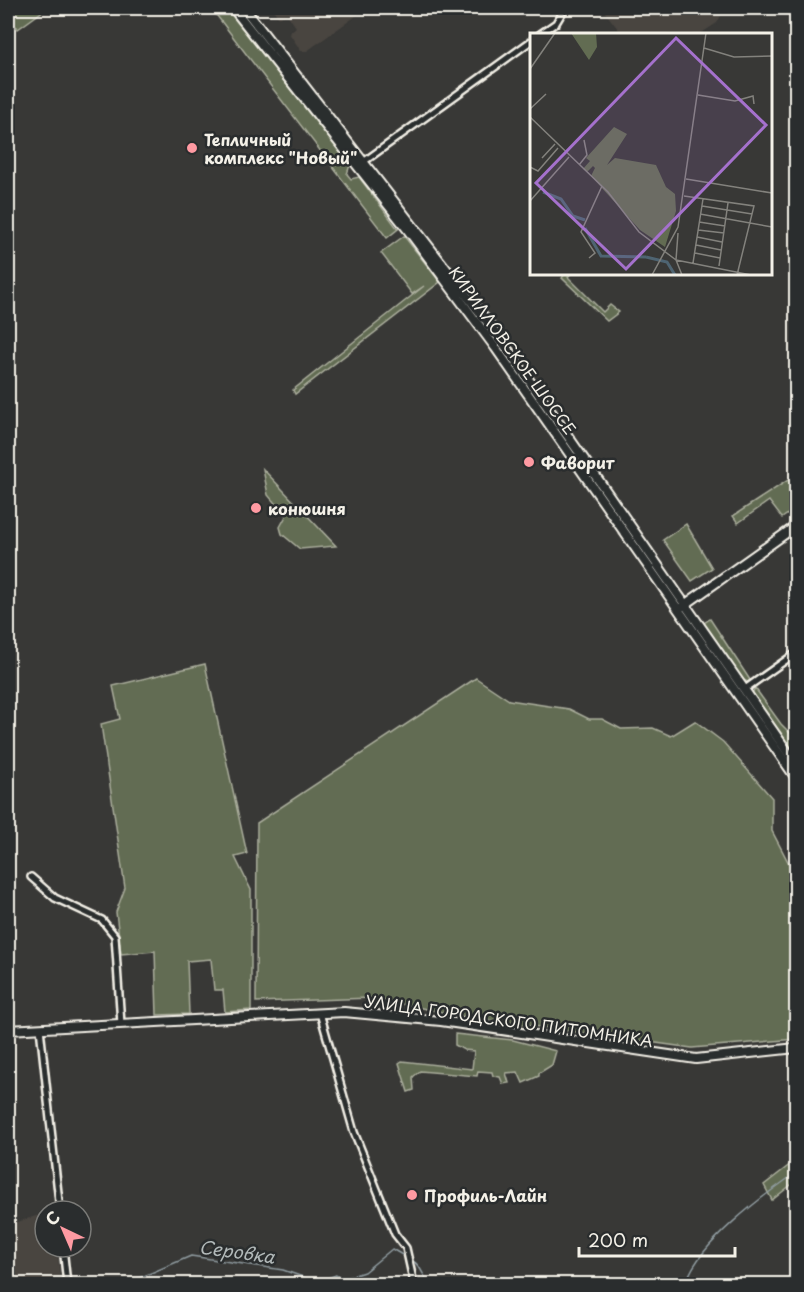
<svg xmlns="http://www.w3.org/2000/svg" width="804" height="1292" font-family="'Playpen Sans',sans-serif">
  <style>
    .built { fill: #494540 }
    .green { fill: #626c52; stroke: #abae9d; stroke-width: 1.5 }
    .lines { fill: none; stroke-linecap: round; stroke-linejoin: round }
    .stream { stroke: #909ca1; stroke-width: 1.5 }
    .street-casing { stroke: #f4f1e8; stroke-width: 10 }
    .primary-casing { stroke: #f4f1e8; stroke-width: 12 }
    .street { stroke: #2a2d2e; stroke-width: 5 }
    .primary { stroke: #2a2d2e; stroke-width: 8 }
    .poi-dot { fill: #ff9aa2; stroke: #2a2d2e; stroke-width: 2 }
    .labels { text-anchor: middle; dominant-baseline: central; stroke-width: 5; stroke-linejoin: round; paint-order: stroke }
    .poi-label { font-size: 16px; font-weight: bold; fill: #f4f1e8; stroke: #2a2d2e; text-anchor: start }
    .street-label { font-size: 16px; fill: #f4f1e8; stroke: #2a2d2e }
    .water-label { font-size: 18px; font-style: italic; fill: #b2b9b9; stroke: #2a2d2e }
    .inset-river { fill: none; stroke: #4e6472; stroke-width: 3 }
    .inset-road { fill: none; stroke: #83827d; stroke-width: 1.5 }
    .view { fill: #a571cd; fill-opacity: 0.15; stroke: #a571cd; stroke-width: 3 }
    .inset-edge { fill: none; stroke: #f4f1e8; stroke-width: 3 }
  </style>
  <rect width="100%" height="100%" fill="#383836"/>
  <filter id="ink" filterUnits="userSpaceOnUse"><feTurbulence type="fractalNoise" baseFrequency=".0167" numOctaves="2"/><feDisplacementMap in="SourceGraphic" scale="12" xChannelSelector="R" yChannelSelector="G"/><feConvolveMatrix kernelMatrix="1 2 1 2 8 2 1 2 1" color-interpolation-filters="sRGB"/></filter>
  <g filter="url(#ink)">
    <path class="built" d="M 272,8 L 367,8 L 307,51 L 301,51 L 289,33 L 296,27 L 287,14 L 279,18 Z
      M 596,8 L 725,8 L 717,23 L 700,34 L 622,34 L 604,11 Z
      M 45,1213 L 45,1247 L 57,1247 L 61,1284 L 8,1284 L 8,1225 Z"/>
    <path class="green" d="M 8,8 L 47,8 L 18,29 L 8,18 Z
      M 211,8 L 226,8 L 350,165 L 347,174 L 351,179 L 359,177 L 398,229 L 387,238 Z
      M 404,236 L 440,282 L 295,394 L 293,390 L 424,286 L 412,294 L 381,253 Z
      M 565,273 L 571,273 L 568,277 L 603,312 L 610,305 L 619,312 L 607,321 L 562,278 Z
      M 263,469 L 336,546 L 300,549 L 282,534 L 280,527 L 286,516 L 268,495 Z
      M 796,475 L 796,508 L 782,518 L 769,501 L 738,523 L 733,516 Z
      M 686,524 L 712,568 L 692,581 L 663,540 Z
      M 710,619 L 750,680 L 748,682 L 743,680 L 704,623 Z
      M 205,664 L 247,854 L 235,857 L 251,890 L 251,1010 L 225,1012 L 223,990 L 214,990 L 211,959 L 187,961 L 189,1014 L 157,1015 L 155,951 L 121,954 L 116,912 L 125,888 L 101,724 L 120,719 L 113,686 Z
      M 476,678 L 509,700 L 569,709 L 589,719 L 602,719 L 621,729 L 653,728 L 671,736 L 695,721 L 723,742 L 772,798 L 772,831 L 796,877 L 796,1039 L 692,1048 L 461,1016 L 372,998 L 256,1002 L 257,823 Z
      M 755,688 L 781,724 L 796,739 L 796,755 L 752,693 Z
      M 455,1034 L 513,1040 L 556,1051 L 552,1065 L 539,1073 L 539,1076 L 523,1083 L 518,1072 L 506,1073 L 509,1083 L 503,1084 L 500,1077 L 493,1076 L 492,1072 L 478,1071 L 477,1076 L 420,1071 L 413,1077 L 414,1090 L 408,1092 L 399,1063 L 402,1061 L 472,1069 L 474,1051 L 464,1050 L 455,1045 Z
      M 796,1160 L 796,1181 L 772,1200 L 764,1185 Z"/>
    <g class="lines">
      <path class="stream" d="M 411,1260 C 422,1265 422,1277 431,1284
        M 125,1284 L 191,1256 L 283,1270 L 317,1282 L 336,1275 L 342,1279 L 364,1272 L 392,1249 L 404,1256
        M 686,1284 C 696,1245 764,1195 796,1173"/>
      <defs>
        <path id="street" d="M 540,34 L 556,23 L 565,8
          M 362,163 L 531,41
          M 745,689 L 796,653
          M 31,877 L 55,898 L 102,920 L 115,936 L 121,1024
          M 320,1013 L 354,1132 L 395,1234 L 406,1248 L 414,1284
          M 40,1028 L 60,1211
          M 63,1247 L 67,1284"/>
        <path id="primary" d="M 233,8 L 408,230 L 495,347 L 796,778
          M 244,8 L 499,337 L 796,764
          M 683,606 L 796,526
          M 8,1030 L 344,1012 L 441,1021 L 696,1059 L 796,1048"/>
      </defs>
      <use href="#street" class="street-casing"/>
      <use href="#primary" class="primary-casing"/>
      <use href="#street" class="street"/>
      <use href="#primary" class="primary"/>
    </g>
  </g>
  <g class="poi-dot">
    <circle cx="192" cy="148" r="6"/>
    <circle cx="529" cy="462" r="6"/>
    <circle cx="256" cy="508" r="6"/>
    <circle cx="412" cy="1195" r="6"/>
  </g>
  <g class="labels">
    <g class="poi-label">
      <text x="204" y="139">Тепличный<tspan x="204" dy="18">комплекс "Новый"</tspan></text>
      <text x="541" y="462">Фаворит</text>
      <text x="268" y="508">конюшня</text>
      <text x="424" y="1195">Профиль-Лайн</text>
    </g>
    <g class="street-label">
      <text transform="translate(513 350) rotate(54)">КИРИЛЛОВСКОЕ ШОССЕ</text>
      <text transform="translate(509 1020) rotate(8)">УЛИЦА ГОРОДСКОГО ПИТОМНИКА</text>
    </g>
    <g class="water-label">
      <text transform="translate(237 1251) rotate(8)">Серовка</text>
    </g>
  </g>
  <g transform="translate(530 33)">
    <rect width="242" height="242" fill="#383836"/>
    <path d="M 41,0 L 66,0 L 67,14 L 59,27 ZM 84,94 L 97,101 L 77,132 L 85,125 L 126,132 L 136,154 L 145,161 L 146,178 L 135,214 L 110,197 L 61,143 L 65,135 L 63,133 L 57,139 L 53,136 L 60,128 L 56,125 Z" fill="#626c52"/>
    <path class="inset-river" d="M 13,159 L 31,166 L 43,183 L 55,187M 55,195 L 71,223 L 116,224M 116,224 L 137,229 L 145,242"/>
    <path class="inset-road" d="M 174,15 L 204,24 L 242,23M 0,36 L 25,0M 168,62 L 205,68 L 223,63 L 224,71M 0,76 L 16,61M 0,84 L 78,159 L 109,199 L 146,227M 12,125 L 25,111M 49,132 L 57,122 L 54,107M 0,134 L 8,138 L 28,115M 156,146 L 242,160M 154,163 L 224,173 L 207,242M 0,168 L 39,124M 172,173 L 222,181M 170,181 L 242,194M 169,189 L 195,193M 168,197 L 194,200M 148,200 L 146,227 L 152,242M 167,204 L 192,209M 166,212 L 191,217M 165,220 L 190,225M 59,225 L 65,220 L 51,199 L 72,153M 146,227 L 221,242M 163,230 L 173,166M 189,233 L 198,170M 122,242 L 148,194 L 176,0"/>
    <path class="view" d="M 146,5 L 236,92 L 96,236 L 6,150 Z"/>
    <rect width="242" height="242" class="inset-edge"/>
  </g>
  <rect width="804" height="1292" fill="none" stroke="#2a2d2e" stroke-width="30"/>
  <rect x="15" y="15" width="774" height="1262" fill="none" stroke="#f4f1e8" stroke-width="2" filter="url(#ink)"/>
  <g transform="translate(63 1229) rotate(316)"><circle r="28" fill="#2a2d2e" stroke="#7b7b78" stroke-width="1.5"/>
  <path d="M0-4.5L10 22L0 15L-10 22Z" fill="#ff9aa2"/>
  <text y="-9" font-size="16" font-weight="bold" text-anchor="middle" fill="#f4f1e8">С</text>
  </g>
  <path d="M579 1247v9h156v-9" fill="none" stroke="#f4f1e8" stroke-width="3"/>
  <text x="588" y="1247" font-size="18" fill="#f4f1e8" stroke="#2a2d2e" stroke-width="4.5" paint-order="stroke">200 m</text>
</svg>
